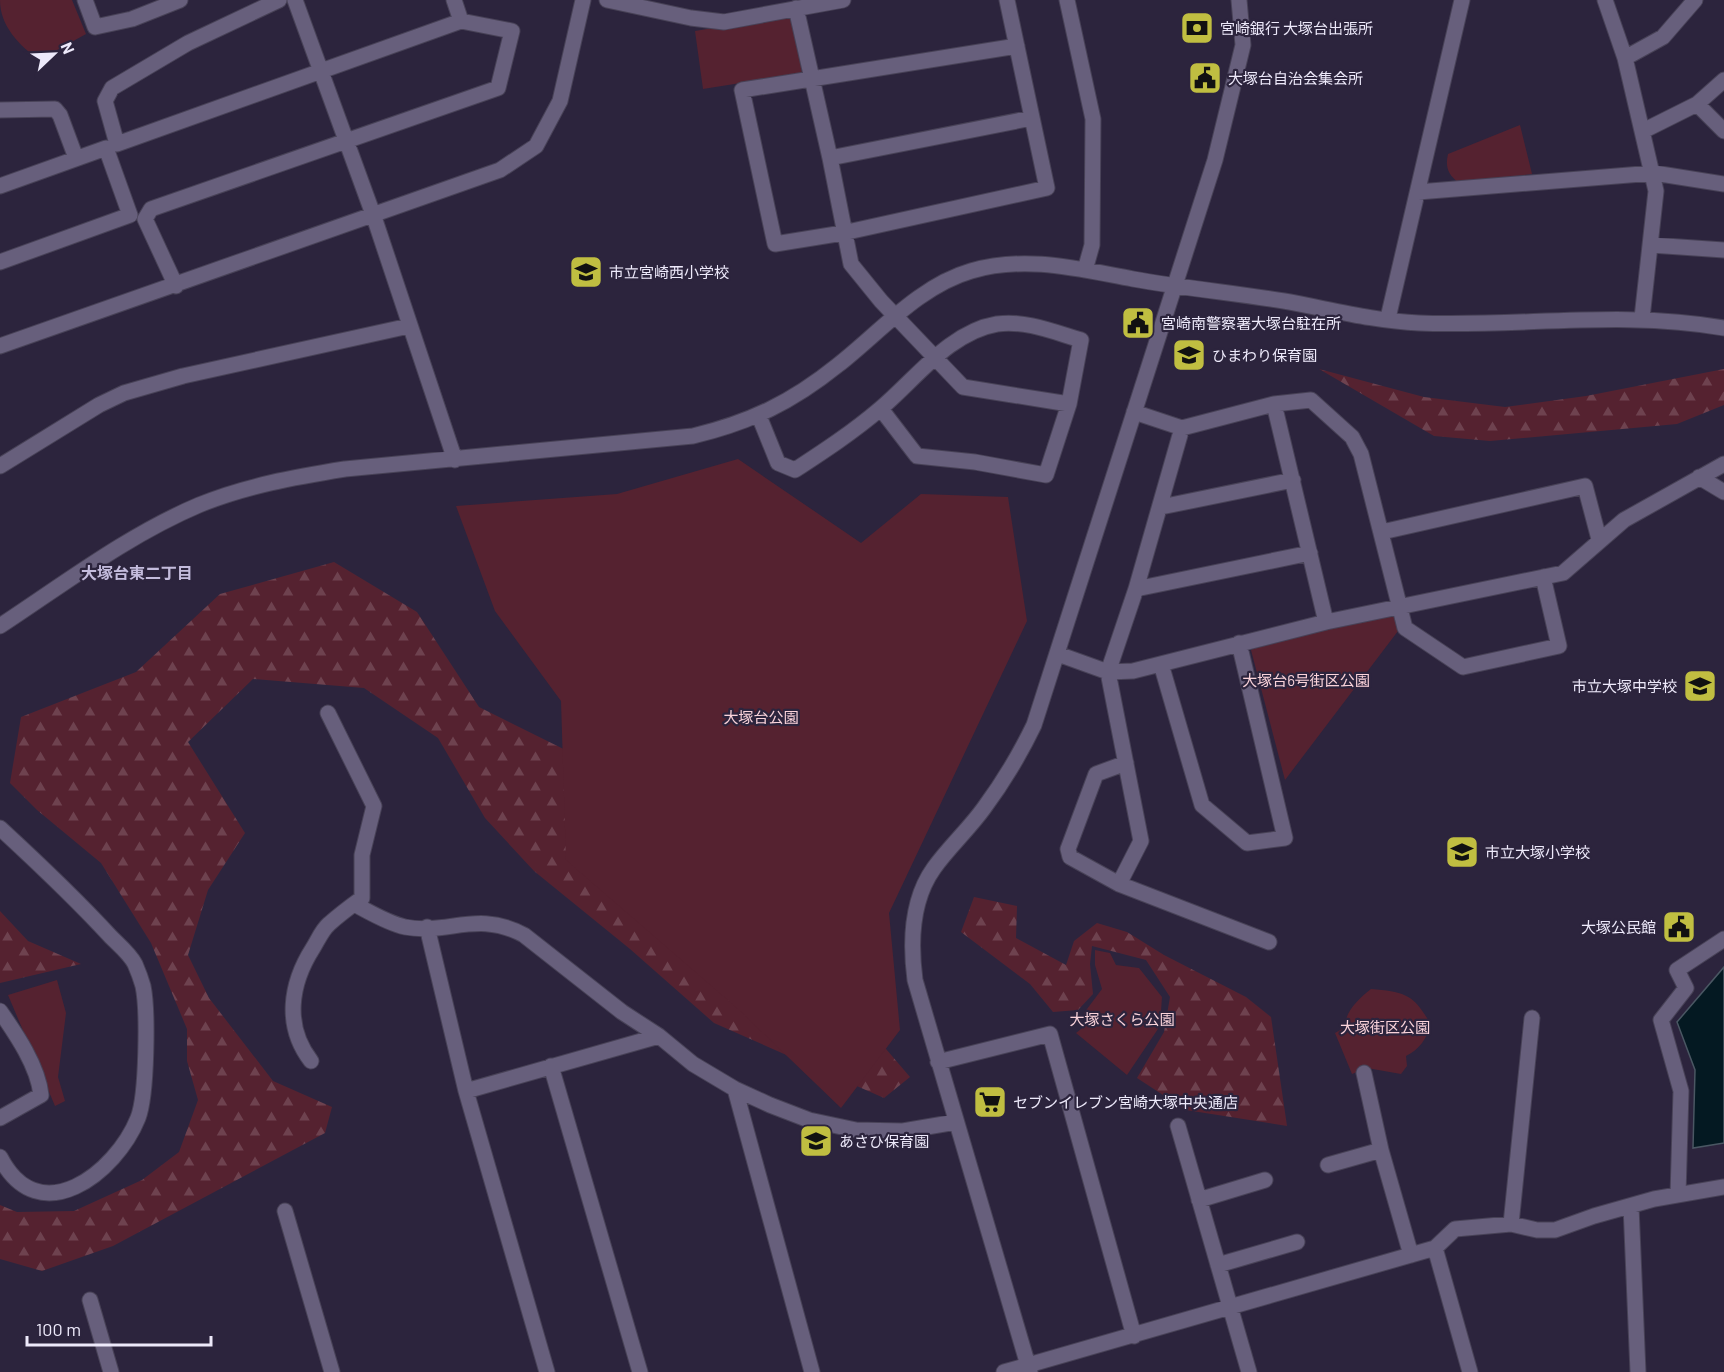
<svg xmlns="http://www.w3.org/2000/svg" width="1724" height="1372" font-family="Barlow,'Noto Sans JP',sans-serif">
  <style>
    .forest { fill: url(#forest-firs) }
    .park { fill: #552230 }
    .water { fill: #041922; stroke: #4a5763; stroke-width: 1.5 }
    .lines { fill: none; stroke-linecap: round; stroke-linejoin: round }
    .minor-casing { stroke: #484257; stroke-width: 17 }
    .minor { stroke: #675f7c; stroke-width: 15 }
    .labels { text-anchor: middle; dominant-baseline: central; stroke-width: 4.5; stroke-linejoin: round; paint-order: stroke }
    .poi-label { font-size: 15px; fill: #ede9fa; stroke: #2c243d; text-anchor: start }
    .park-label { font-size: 15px; fill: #fad3da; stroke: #2c243d }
    .neighbourhood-label { font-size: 16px; font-weight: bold; fill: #c4bcdd; stroke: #2c243d }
  </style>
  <defs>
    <pattern id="forest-firs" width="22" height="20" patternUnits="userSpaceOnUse" patternTransform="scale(1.5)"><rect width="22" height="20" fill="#552230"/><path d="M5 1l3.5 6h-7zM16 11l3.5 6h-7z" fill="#6e424f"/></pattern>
  </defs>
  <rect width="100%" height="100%" fill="#2c243d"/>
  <path class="forest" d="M 1319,369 L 1424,397 L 1505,407 L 1586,396 L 1724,369 L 1724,405 L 1677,424 L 1490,441 L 1434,436 Z
    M 334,562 L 417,612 L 479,707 L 622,778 L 821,973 L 910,1077 L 884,1098 L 714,1023 L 630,949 L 534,871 L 485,818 L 438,738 L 364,688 L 253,679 L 188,742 L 245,833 L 208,890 L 188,955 L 209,998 L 273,1081 L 332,1107 L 325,1133 L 113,1246 L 42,1271 L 0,1259 L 0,1205 L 17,1212 L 74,1211 L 142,1180 L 179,1152 L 198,1100 L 187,1061 L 187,1029 L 151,943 L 101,863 L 37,810 L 10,783 L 21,717 L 136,672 L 220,594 Z
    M 974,897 L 1017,906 L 1016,938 L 1066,965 L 1074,941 L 1097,923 L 1127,932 L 1164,955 L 1246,997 L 1271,1017 L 1287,1126 L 1186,1110 L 1137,1078 L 1164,1032 L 1170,997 L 1146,960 L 1092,946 L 1090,964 L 1093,994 L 1078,1010 L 1053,1012 L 1030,984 L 961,932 Z
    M 0,911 L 28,941 L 81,964 L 0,983 Z"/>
  <path class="park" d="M 0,0 L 72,0 L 86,34 L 39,60 C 19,45 0,26 0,0 Z
    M 792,15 L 802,73 L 703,89 L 695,31 Z
    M 1520,125 L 1532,174 L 1459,183 C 1448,175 1445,167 1448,154 Z
    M 738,459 L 861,543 L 921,494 L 1008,497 L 1027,621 L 889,913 L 900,1030 L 841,1108 L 738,1009 L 566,860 L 561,701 L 495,611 L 456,506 L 617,494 Z
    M 1396,614 L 1398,631 L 1285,780 L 1251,650 L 1261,645 Z
    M 1095,950 L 1110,953 L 1116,965 L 1139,968 L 1162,997 L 1160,1026 L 1127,1075 L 1076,1033 L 1086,1025 L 1084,1013 L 1102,989 L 1095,965 Z
    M 57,980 L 66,1013 L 58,1077 L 65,1101 L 55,1106 L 8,995 Z
    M 1371,989 C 1405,992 1414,994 1431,1025 C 1426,1039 1420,1049 1406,1056 L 1407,1066 L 1401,1074 L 1367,1068 L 1352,1074 L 1335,1033 L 1344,1028 C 1346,1011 1357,1000 1371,989 Z"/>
  <path class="water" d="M 1724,967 L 1724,1143 L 1693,1148 L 1695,1070 L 1677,1022 Z"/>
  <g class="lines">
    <defs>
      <path id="minor" d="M 85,0 L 95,27 L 132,19 L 180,0
        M 295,0 L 374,217 L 455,460
        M 454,0 L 461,21
        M 607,0 L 691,18 L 724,22 L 843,0
        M 1007,0 C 1020,63 1034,125 1047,188 L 843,233 L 775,244 L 742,90 L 1017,46
        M 1067,0 L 1093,119 L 1092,245 L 1085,270
        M 1605,0 L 1625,58 L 1656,191 L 1642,318
        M 796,8 L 830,158 L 851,264 L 881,301 L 963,387 L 1069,404
        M 1625,58 L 1663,37 L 1695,0
        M 1697,104 L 1724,131
        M 0,110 L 55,109 L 60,115 L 76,158
        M 1643,131 L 1697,104 L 1724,80
        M 830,158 L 1032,118
        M 0,186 L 106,148 L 130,215 L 0,262
        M 1418,192 L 1654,173 L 1724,184
        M 1651,245 L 1724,250
        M 176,286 L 145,219 L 151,209 L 498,88 L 512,31 L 461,21 L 117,144 L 105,101 L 112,88 L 188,43 L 279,0
        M 1388,318 L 1462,0
        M 0,346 L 500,170 L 536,146 L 560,101 L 583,0
        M 1274,404 L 1326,622
        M 1134,412 L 1182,428 L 1274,404 L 1311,400 L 1352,437 L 1361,454 L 1405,628 L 1463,667 L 1559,646 L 1543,577
        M 759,416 L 778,463 L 795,470 C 824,451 853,432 880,409 C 915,380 949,332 997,324 C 1026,320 1054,332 1081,340 L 1069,404 L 1046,475 L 975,462 L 917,456 L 881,409
        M 0,466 L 99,405 L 124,393 L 183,376 L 409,326
        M 1699,477 L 1724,492
        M 1161,507 L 1293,480
        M 1382,532 L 1585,486 L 1599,539
        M 1136,589 L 1310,553
        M 0,626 C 64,584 128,535 199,505 C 245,486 295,477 345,469 L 693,436 C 751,422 792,402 838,365 C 879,333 919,286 971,271 C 1026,255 1078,269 1133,279 C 1183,288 1234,293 1284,301 C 1329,309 1373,321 1419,323 C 1521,327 1622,310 1724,328
        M 1058,654 L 1108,672 L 1133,671 L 1326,622 L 1563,573 L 1624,520 L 1724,464
        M 1161,664 L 1202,805 L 1247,843 L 1285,838 L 1239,643
        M 1126,763 L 1096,774 L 1068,849 L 1070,857 L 1119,884 L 1269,942
        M 0,828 C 38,863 76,899 111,937 C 119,945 130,954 135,964 C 138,971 141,979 143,986 C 148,1010 147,1095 138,1118 C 116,1173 39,1233 0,1157
        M 1119,884 L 1141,841 L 1108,672 L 1136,589 L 1182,428
        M 354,904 C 370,912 387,923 405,927 C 449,935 477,910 524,935 L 622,1012 L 659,1036 L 693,1064 L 735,1089 L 770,1105 L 809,1120 L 856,1130 L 903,1131 L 956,1122
        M 427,927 L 466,1091 L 547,1372
        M 0,1011 C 16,1034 38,1066 41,1095 L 0,1118
        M 311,1061 C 284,1026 290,984 313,948 C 318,940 322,930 329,924 C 339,915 351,906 362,898 L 362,855 L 374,806 L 328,713
        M 938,1062 L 1050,1034 L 1134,1336
        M 551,1066 L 640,1372
        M 1364,1073 L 1381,1150 L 1411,1255
        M 735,1089 L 812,1372
        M 466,1091 L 659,1036
        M 1178,1126 L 1249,1372
        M 1328,1165 L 1381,1150
        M 1678,1195 L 1681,1091 L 1661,1020 L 1686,988 L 1677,970 L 1724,939
        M 1199,1200 L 1265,1180
        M 1631,1206 L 1638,1372
        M 285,1211 L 332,1372
        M 1511,1224 L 1532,1018
        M 1435,1248 L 1470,1372
        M 1218,1265 L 1297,1242
        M 90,1300 L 111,1372
        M 1004,1372 L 1435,1248 L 1455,1229 L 1511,1224 L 1537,1230 L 1555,1230 L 1594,1216 L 1654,1199 L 1724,1187
        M 1030,1372 L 915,980 C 910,942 911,900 934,868 C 949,847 969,829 984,808 C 1004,781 1020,754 1034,725 L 1215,160 L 1243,45 L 1239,0"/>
    </defs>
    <use href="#minor" class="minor-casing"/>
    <use href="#minor" class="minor"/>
  </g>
  <defs>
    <symbol id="bank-square" viewBox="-11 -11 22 22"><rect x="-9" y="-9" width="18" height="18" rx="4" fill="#c0be41" stroke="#2c243d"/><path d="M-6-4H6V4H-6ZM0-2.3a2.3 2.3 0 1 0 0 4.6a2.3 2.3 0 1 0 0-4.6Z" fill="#111"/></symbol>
    <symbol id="civic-square" viewBox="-11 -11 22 22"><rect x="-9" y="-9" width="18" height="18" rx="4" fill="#c0be41" stroke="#2c243d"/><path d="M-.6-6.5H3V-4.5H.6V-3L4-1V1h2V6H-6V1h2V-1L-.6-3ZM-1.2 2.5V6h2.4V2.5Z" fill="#111"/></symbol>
    <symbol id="school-square" viewBox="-11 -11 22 22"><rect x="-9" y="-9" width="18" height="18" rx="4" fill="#c0be41" stroke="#2c243d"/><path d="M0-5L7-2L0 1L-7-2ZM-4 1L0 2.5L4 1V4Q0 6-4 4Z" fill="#111"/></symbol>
    <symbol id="supermarket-square" viewBox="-11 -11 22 22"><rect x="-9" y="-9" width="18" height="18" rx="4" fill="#c0be41" stroke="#2c243d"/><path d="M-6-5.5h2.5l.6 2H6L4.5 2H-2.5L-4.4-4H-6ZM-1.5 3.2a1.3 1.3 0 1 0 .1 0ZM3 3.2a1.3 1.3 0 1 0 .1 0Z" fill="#111"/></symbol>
  </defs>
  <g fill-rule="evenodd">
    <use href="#bank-square" x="1178" y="9" width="38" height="38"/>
    <use href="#civic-square" x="1186" y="59" width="38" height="38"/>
    <use href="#school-square" x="567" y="253" width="38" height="38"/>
    <use href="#civic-square" x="1119" y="304" width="38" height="38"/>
    <use href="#school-square" x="1170" y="336" width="38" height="38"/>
    <use href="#school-square" x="1681" y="667" width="38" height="38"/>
    <use href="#school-square" x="1443" y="833" width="38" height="38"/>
    <use href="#civic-square" x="1660" y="908" width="38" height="38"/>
    <use href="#supermarket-square" x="971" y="1083" width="38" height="38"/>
    <use href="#school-square" x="797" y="1122" width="38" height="38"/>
  </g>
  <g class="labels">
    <g class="poi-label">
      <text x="1220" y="28">宮崎銀行 大塚台出張所</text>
      <text x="1228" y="78">大塚台自治会集会所</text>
      <text x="609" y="272">市立宮崎西小学校</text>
      <text x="1161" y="323">宮崎南警察署大塚台駐在所</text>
      <text x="1212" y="355">ひまわり保育園</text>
      <text x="1677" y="686" text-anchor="end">市立大塚中学校</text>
      <text x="1485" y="852">市立大塚小学校</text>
      <text x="1656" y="927" text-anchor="end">大塚公民館</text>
      <text x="1013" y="1102">セブンイレブン宮崎大塚中央通店</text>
      <text x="839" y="1141">あさひ保育園</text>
    </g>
    <g class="park-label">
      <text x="1306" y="680">大塚台6号街区公園</text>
      <text x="761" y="717">大塚台公園</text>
      <text x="1122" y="1019">大塚さくら公園</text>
      <text x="1385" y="1027">大塚街区公園</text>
    </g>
    <g class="neighbourhood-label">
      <text x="137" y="572">大塚台東二丁目</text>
    </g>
  </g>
  <g transform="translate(54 54) rotate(67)" stroke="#2c243d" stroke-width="4.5" paint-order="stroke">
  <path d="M0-4.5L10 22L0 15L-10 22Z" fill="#ede9fa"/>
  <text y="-9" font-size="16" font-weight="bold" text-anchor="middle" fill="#ede9fa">N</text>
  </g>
  <path d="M27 1336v9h184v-9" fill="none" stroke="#ede9fa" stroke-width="3"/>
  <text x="36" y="1336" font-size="18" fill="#ede9fa" stroke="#2c243d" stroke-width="4.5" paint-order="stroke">100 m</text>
</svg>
